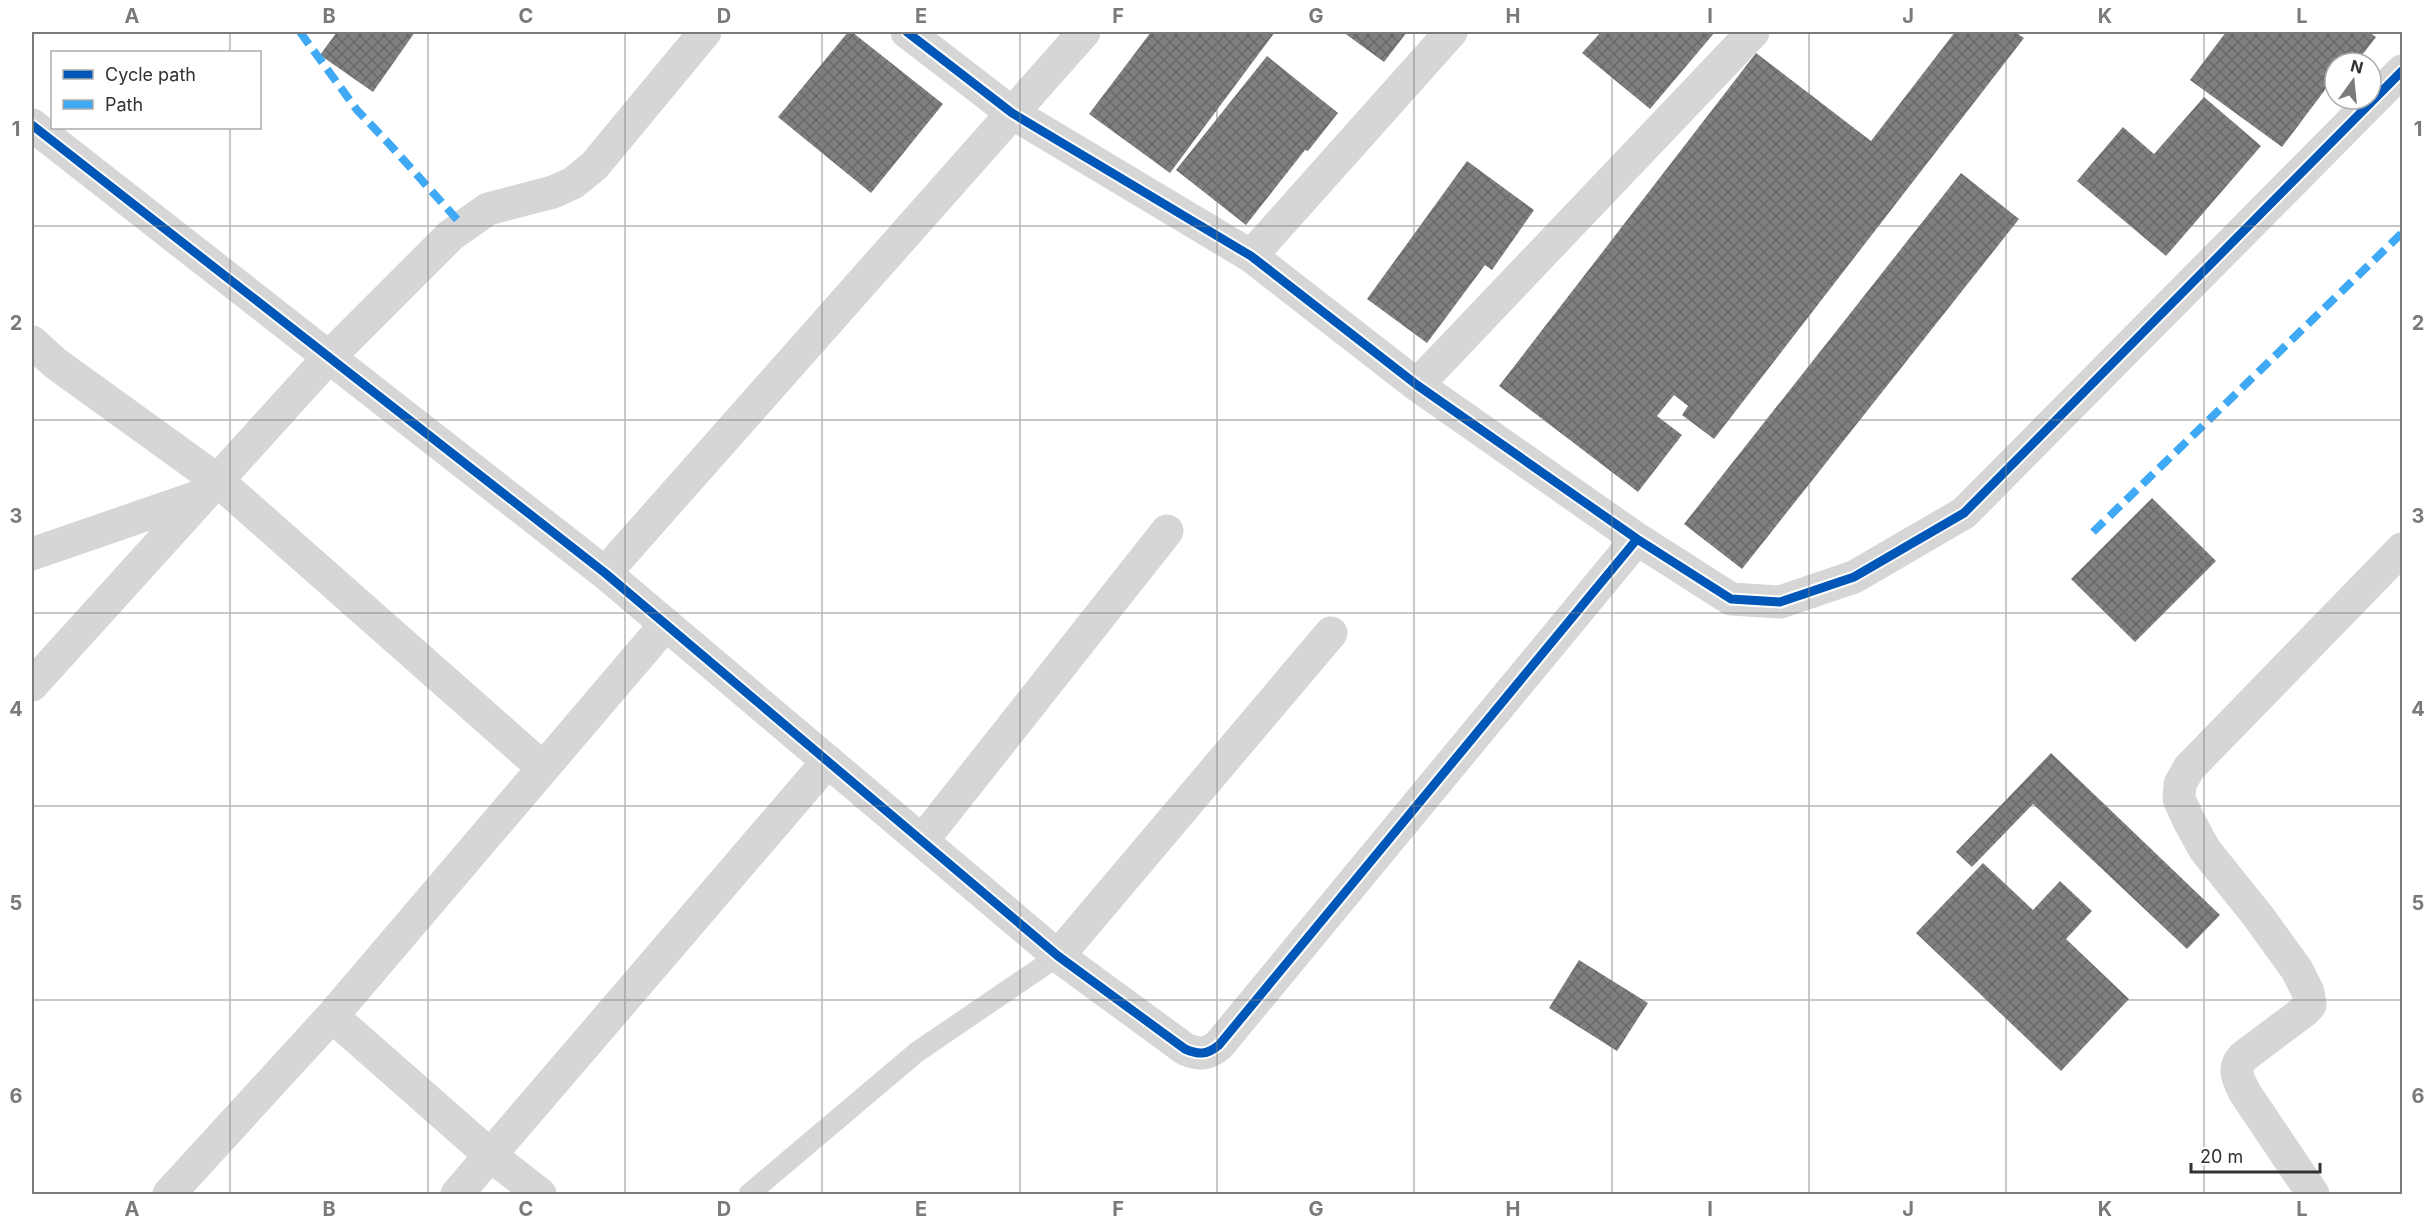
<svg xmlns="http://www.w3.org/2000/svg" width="2434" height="1226" font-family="Inter,sans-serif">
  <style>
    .building { fill: url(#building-cross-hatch) }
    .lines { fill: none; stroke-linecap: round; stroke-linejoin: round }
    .service { stroke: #d6d6d6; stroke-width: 21 }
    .minor { stroke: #d6d6d6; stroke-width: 33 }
    .quiet { stroke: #3fa9f5; stroke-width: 8; stroke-dasharray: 15 8; stroke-linecap: butt }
    .cycleway-casing { stroke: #fff; stroke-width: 13 }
    .cycleway { stroke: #0057b8; stroke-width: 9 }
    .grid { fill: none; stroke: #7a7a7a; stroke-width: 1.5; stroke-opacity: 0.55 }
    .neatline { fill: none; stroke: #7a7a7a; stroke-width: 2 }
    .grid-label { font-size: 20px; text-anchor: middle; font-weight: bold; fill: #7a7a7a }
  </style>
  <defs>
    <pattern id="building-cross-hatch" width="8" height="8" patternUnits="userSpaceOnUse" patternTransform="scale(1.5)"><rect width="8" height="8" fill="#808080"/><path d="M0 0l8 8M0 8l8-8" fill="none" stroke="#696969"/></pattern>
  </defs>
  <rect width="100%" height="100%" fill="#fff"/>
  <path class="building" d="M 337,32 L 415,32 L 373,92 L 320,55 Z
    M 848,32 L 852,32 L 943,104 L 871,193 L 778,117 Z
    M 1151,32 L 1275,32 L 1170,173 L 1089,114 Z
    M 1343,32 L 1407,32 L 1384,62 Z
    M 1601,32 L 1715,32 L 1650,109 L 1582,53 Z
    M 1955,32 L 2015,32 L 2024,38 L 1714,439 L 1682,415 L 1688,406 L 1674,395 L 1657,416 L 1682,435 L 1638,492 L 1499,386 L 1756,53 L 1871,141 Z
    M 2226,32 L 2369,32 L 2376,37 L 2356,63 L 2335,63 L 2335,79 L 2334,78 L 2282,147 L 2190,80 Z
    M 1267,56 L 1338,113 L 1308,151 L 1305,150 L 1246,225 L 1176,170 Z
    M 2204,97 L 2261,146 L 2166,256 L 2077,181 L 2123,127 L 2154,154 Z
    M 1467,161 L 1534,210 L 1492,270 L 1485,265 L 1427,343 L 1367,299 Z
    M 1961,173 L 2019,219 L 1742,569 L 1684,524 Z
    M 2152,498 L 2216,561 L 2135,642 L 2071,579 Z
    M 2051,753 L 2220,915 L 2187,949 L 2033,804 L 1972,867 L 1956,852 Z
    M 1983,863 L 2033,910 L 2060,881 L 2092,911 L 2066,939 L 2129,999 L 2061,1071 L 1916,933 Z
    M 1579,960 L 1648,1003 L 1617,1051 L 1549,1008 Z"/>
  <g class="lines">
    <path class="service" d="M 749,1194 L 917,1052 L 1058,956"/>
    <path class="minor" d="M 907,32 L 1012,113 L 1251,256 L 1417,385 L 1637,539 L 1731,599 L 1780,602 L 1854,577 L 1964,513 L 2402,71
      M 32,125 L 605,573 L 1058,956 L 1185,1049 C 1199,1055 1207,1055 1219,1045 L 1637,539
      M 1251,256 L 1451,32
      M 32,342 L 55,363 L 217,480 L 543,768
      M 1417,385 L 1753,32
      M 32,554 L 200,496
      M 605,573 L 1084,32
      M 32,685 L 330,356 L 451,235 L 488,209 L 553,192 L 573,183 L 594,166 L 705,32
      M 922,841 L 1167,531
      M 1058,956 L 1331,633
      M 332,1016 L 491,1156 L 540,1194
      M 169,1194 L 332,1016 L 666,624
      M 457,1194 L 828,761
      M 2313,1194 L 2245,1093 C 2238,1079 2232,1069 2243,1057 L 2303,1012 L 2310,1005 L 2308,992 L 2297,970 L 2258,916 L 2205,850 L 2189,821 L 2179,799 L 2180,784 L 2189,768 L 2402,549"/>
    <path class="quiet" d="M 300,32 L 357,110 L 392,147 L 462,225
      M 2093,532 L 2402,233"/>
    <defs>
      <path id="cycleway" d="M 907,32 L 1012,113 L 1251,256 L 1417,385 L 1637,539 L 1731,599 L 1780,602 L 1854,577 L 1964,513 L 2402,71
        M 32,125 L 605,573 L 1058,956 L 1185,1049 C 1199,1055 1207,1055 1219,1045 L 1637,539"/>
    </defs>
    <use href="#cycleway" class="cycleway-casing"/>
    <use href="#cycleway" class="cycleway"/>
  </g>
  <path class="grid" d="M 230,32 L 230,52M 428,32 L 428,1194M 625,32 L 625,1194M 822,32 L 822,1194M 1020,32 L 1020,1194M 1217,32 L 1217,1194M 1414,32 L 1414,1194M 1612,32 L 1612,1194M 1809,32 L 1809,1194M 2006,32 L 2006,1194M 2204,32 L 2204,1194M 230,128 L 230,1194M 32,226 L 2402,226M 32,420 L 2402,420M 32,613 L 2402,613M 32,806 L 2402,806M 32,1000 L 2402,1000"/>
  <rect width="2434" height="1226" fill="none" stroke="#ffffff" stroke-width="66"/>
  <rect x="51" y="51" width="210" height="78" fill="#ffffff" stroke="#adadad" stroke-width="1.5"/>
  <rect x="63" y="70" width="30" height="9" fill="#0057b8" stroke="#adadad" stroke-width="1.5"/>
  <text x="105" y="81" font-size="18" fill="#323232">Cycle path</text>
  <rect x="63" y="100" width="30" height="9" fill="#3fa9f5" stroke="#adadad" stroke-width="1.5"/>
  <text x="105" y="111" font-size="18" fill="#323232">Path</text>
  <g transform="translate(2353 81) rotate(15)"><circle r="28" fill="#ffffff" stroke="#adadad" stroke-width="1.5"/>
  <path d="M0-4.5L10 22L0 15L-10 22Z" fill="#7a7a7a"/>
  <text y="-9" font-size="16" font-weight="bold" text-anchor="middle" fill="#323232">N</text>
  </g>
  <path d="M2191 1163v9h129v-9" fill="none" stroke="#323232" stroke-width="3"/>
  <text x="2200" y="1163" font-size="18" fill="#323232" stroke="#ffffff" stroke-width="4.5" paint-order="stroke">20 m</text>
  <rect x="33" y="33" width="2368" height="1160" class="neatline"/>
  <g class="grid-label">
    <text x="132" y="23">A</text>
    <text x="329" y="23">B</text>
    <text x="526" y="23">C</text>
    <text x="724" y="23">D</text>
    <text x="921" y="23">E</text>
    <text x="1118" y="23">F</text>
    <text x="1316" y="23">G</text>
    <text x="1513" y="23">H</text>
    <text x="1710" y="23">I</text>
    <text x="1908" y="23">J</text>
    <text x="2105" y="23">K</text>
    <text x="2302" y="23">L</text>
    <text x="16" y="136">1</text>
    <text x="2418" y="136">1</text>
    <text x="16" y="330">2</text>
    <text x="2418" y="330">2</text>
    <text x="16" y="523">3</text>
    <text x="2418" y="523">3</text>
    <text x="16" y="716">4</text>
    <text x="2418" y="716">4</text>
    <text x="16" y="910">5</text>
    <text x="2418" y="910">5</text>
    <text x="16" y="1103">6</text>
    <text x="2418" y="1103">6</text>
    <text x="132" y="1216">A</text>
    <text x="329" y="1216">B</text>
    <text x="526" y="1216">C</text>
    <text x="724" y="1216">D</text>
    <text x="921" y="1216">E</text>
    <text x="1118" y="1216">F</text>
    <text x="1316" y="1216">G</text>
    <text x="1513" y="1216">H</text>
    <text x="1710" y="1216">I</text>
    <text x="1908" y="1216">J</text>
    <text x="2105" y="1216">K</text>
    <text x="2302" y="1216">L</text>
  </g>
</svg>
